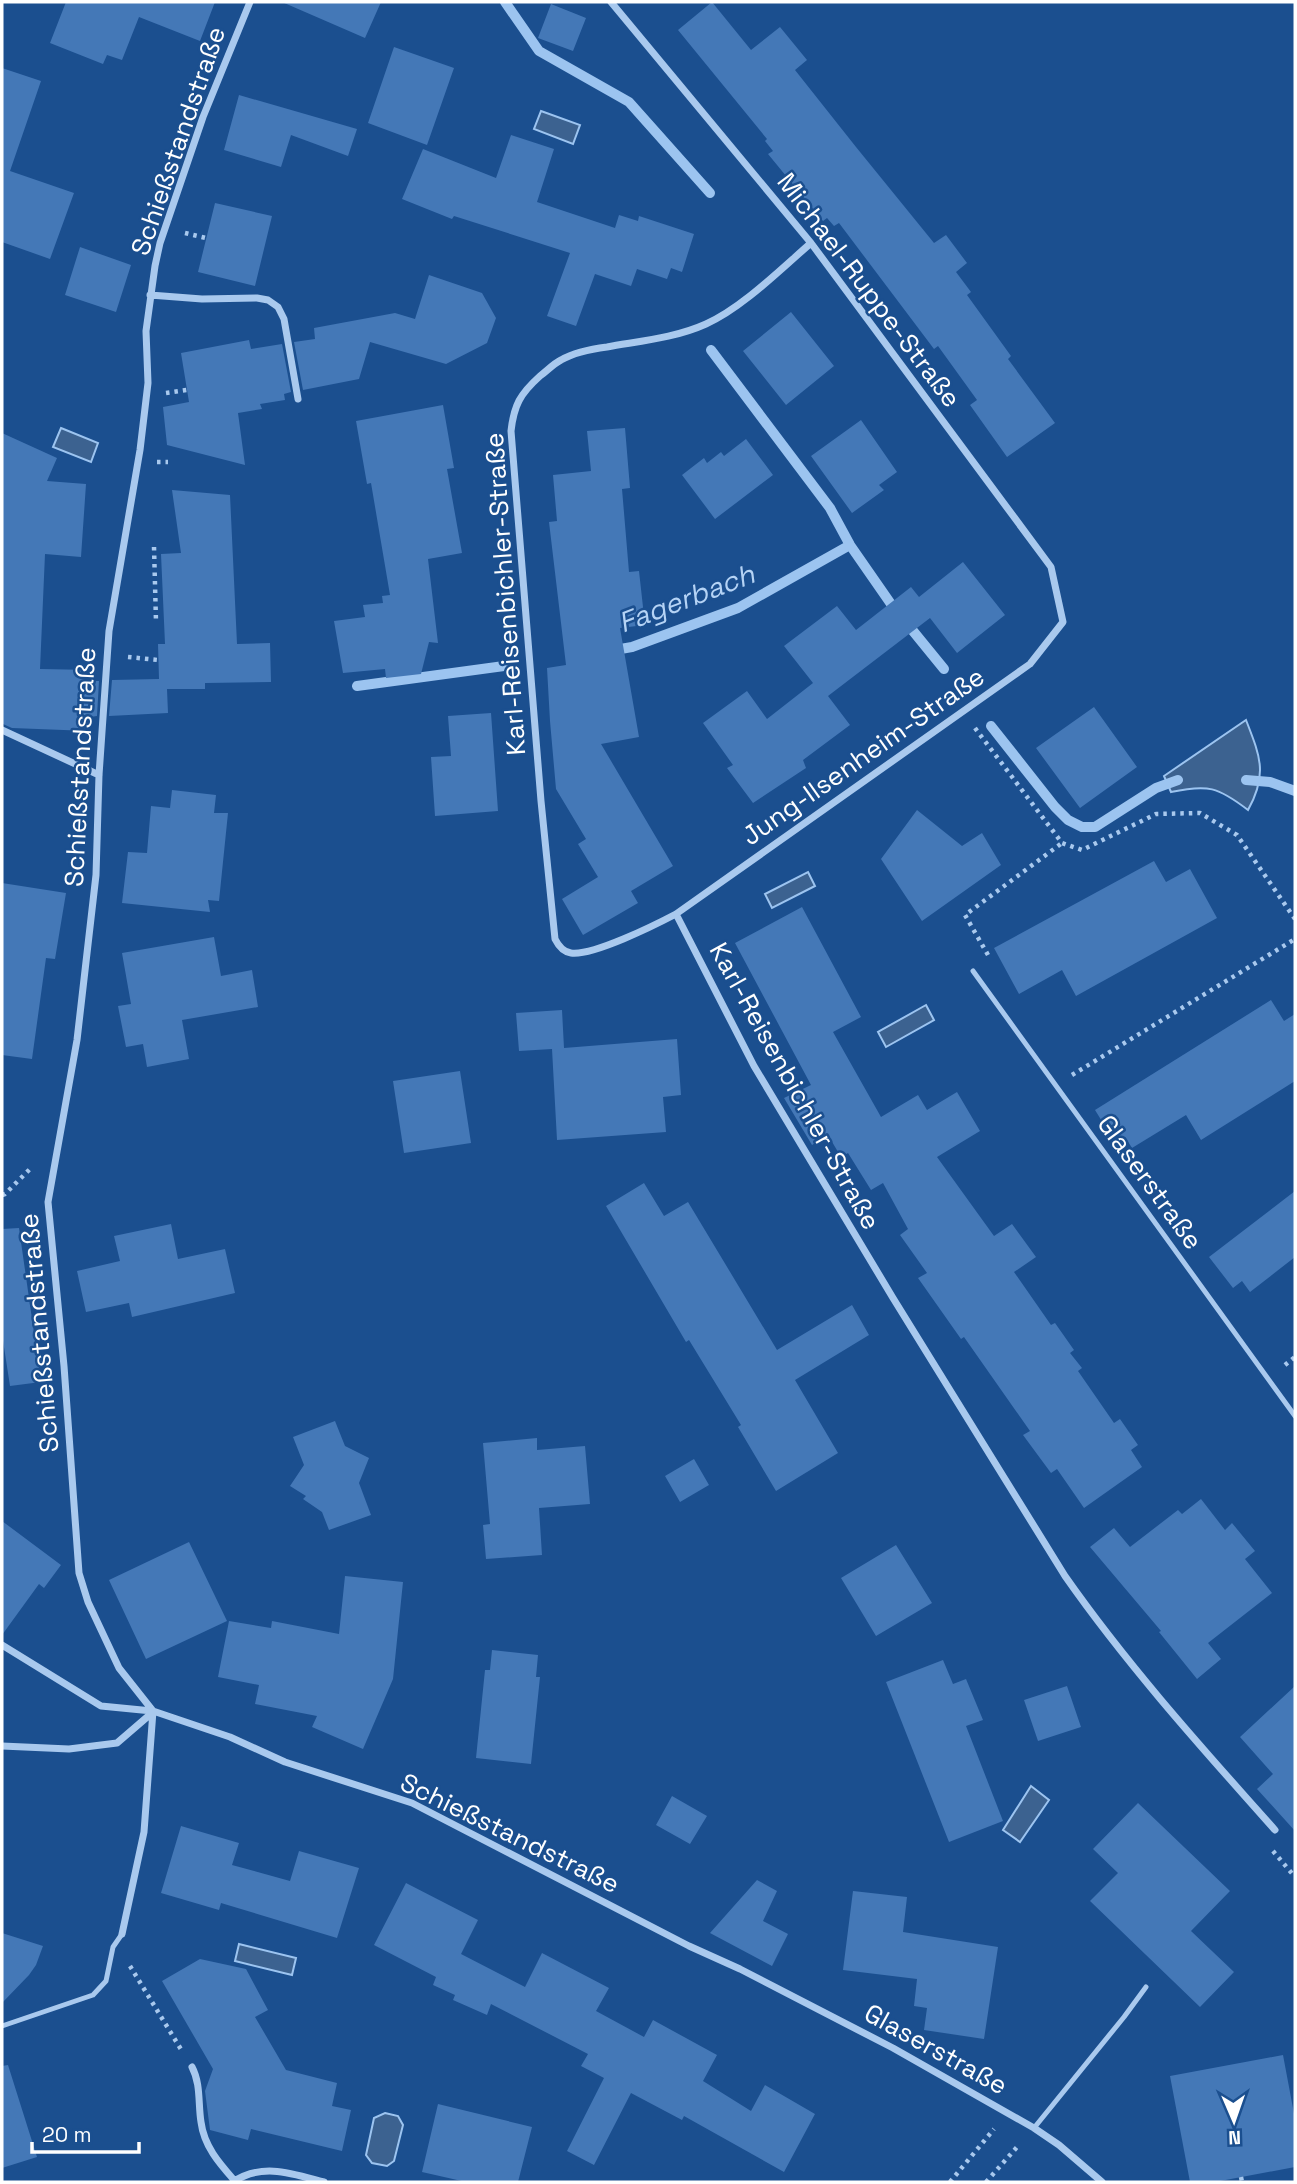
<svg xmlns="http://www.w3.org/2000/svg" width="1297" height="2184" font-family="'Space Grotesk',sans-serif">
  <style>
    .water { fill: #3c6290; stroke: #9cc4f0; stroke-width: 2 }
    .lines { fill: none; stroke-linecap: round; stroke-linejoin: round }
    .stream { stroke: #9cc4f0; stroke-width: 10 }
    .building { fill: #4478b7 }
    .path { stroke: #a9c9ee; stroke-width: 4.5; stroke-dasharray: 3.5 5; stroke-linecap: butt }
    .service { stroke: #a9c9ee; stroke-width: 5 }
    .minor { stroke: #a9c9ee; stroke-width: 7 }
    .labels { text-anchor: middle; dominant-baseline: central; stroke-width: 5; stroke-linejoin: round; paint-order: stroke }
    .street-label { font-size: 26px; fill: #fff; stroke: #1b4f8f }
    .water-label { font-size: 28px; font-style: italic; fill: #b5d3f5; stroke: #1b4f8f }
  </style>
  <rect width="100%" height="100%" fill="#1b4f8f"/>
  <path class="water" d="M 541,111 L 580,125 L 573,144 L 534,129 Z
    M 61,428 L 98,443 L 91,462 L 53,447 Z
    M 1246,720 C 1260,756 1268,774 1248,810 C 1218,787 1208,784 1171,792 L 1164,776 Z
    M 808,872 L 815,886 L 772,908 L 765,894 Z
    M 926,1005 L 934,1020 L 886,1047 L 878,1032 Z
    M 1031,1786 L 1049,1800 L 1020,1842 L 1003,1830 Z
    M 239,1944 L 296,1958 L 292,1975 L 235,1961 Z
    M 385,2113 L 398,2116 L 403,2125 L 394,2161 L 387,2166 L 372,2163 L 366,2155 L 374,2118 Z"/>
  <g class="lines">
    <path class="stream" d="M 505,2 L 539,51 L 629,102 L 710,193
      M 711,350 L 830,508 L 850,545 L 891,604 L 944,669
      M 609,651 L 632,647 L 738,608 L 850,545
      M 357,686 L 504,666
      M 991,726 L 1055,807 L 1068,820 L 1082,827 L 1095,827 L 1156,788 L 1178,780
      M 1246,780 L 1270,782 L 1295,791"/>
  </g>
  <path class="building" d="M 66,2 L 215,2 L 200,41 L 139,17 L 122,60 L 107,55 L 103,64 L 50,43 Z
    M 282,2 L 381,2 L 365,38 Z
    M 712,2 L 751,50 L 780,27 L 807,60 L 795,70 L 856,147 L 934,243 L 946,235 L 967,263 L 956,272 L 971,292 L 967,295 L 1011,356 L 1008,359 L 1055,423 L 1007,457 L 970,405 L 977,400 L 938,346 L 934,349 L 839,223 L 834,226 L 827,218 L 823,221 L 768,154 L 773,151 L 765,141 L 767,139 L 678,30 Z
    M 551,4 L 586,18 L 573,51 L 538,38 Z
    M 394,47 L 454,68 L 427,145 L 368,123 Z
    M 2,68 L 41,81 L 10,171 L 74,193 L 50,259 L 2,242 Z
    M 239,95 L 357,129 L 348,156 L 291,135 L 281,167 L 224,150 Z
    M 511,135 L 554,149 L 537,202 L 615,228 L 619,215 L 638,221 L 639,216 L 694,234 L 682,272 L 671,268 L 667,279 L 637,269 L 631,286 L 595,274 L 576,326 L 547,316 L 570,253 L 454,216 L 452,219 L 402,199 L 423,149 L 496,178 Z
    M 215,203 L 272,216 L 255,286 L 198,272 Z
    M 80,247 L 131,265 L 116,312 L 65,295 Z
    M 429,275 L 482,293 L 496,318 L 487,343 L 446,364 L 370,342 L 359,379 L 303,390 L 294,342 L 315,339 L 314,328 L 395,313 L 415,319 Z
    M 791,312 L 834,366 L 786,405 L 743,351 Z
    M 249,340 L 251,349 L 282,344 L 291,392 L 284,394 L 285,400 L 260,404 L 262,409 L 238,413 L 245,465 L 167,445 L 163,407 L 189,402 L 181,353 Z
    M 443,405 L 454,468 L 447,469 L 462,553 L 428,559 L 438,643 L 429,642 L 421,674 L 386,678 L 385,669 L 343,673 L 334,621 L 365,617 L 363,605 L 383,603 L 382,596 L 390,595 L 371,483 L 367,484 L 356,421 Z
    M 861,420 L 897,472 L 879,485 L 884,490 L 852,513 L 811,456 Z
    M 625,428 L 630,488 L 622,489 L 629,572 L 639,571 L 645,625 L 620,628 L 639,737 L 601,744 L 673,866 L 631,891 L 638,903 L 583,935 L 562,899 L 598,877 L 578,844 L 586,839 L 556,789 L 550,721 L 547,668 L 566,665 L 549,522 L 557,521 L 553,475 L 591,471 L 587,431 Z
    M 2,433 L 57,458 L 47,481 L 86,484 L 81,557 L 45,554 L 40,669 L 92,670 L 91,681 L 99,681 L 97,716 L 90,717 L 89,731 L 12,728 L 3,724 Z
    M 746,439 L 773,475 L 715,519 L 682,475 L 704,458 L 707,463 L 721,452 L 724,456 Z
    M 172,490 L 230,495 L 237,644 L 270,643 L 271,682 L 205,683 L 205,689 L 167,689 L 168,713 L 109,716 L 112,680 L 159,679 L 158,644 L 165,644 L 161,554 L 181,553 Z
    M 963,562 L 1005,615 L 957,653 L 930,618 L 828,696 L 850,725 L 803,760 L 806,768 L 753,803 L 727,768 L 733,765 L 703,723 L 747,691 L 767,719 L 813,683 L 784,646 L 837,606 L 856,630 L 911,587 L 919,597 Z
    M 1094,707 L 1137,767 L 1080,808 L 1036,748 Z
    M 491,713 L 498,811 L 435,816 L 431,757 L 451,756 L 448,716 Z
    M 172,790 L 216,795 L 214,813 L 228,813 L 219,901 L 208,900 L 210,912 L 122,903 L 128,852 L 147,853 L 151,806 L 170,808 Z
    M 917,810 L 962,846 L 982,833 L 1001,865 L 922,921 L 881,859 Z
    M 1154,861 L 1166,882 L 1190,869 L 1217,918 L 1076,996 L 1062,970 L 1019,994 L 994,948 Z
    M 2,883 L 66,893 L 55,959 L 46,958 L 32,1059 L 2,1055 Z
    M 802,907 L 861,1017 L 833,1032 L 881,1117 L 918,1095 L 927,1110 L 957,1092 L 980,1131 L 937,1157 L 994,1236 L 1012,1224 L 1036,1257 L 1014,1272 L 1051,1325 L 1055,1323 L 1074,1350 L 1070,1353 L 1082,1368 L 1078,1371 L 1114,1423 L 1120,1419 L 1138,1445 L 1131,1450 L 1142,1467 L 1084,1508 L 1057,1469 L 1051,1473 L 1023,1435 L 1030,1431 L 964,1337 L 961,1339 L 918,1278 L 927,1273 L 900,1235 L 908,1229 L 883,1183 L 871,1190 L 848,1153 L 841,1157 L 828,1135 L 812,1145 L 784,1098 L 811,1085 L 735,943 Z
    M 214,937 L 221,976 L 252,970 L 258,1007 L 182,1020 L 189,1059 L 147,1067 L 143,1044 L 126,1047 L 118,1006 L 131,1004 L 122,953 Z
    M 1271,1000 L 1284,1021 L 1295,1014 L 1295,1081 L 1201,1140 L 1186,1115 L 1132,1148 L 1125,1137 L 1116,1144 L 1095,1110 Z
    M 562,1010 L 564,1048 L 677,1039 L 681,1095 L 663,1097 L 666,1132 L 557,1140 L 552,1049 L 519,1051 L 516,1013 Z
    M 460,1071 L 471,1143 L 404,1153 L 393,1081 Z
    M 644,1183 L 664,1216 L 688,1202 L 777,1350 L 852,1305 L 869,1335 L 795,1380 L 838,1453 L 776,1491 L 738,1427 L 741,1425 L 689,1340 L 686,1342 L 606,1206 Z
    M 1295,1191 L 1295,1257 L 1250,1292 L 1242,1281 L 1233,1288 L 1209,1257 Z
    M 171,1224 L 178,1259 L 225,1249 L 235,1293 L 132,1317 L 129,1303 L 86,1312 L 77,1271 L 120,1261 L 114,1236 Z
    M 19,1228 L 41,1382 L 10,1386 L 2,1334 L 2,1229 Z
    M 335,1421 L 345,1446 L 369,1458 L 359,1483 L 371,1515 L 329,1530 L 322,1512 L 303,1499 L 306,1496 L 290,1486 L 304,1465 L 293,1437 Z
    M 537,1438 L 537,1450 L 585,1446 L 590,1504 L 539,1508 L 542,1555 L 486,1559 L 483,1525 L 490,1524 L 483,1443 Z
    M 694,1459 L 709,1485 L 680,1502 L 665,1476 Z
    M 1201,1499 L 1225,1530 L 1232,1523 L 1255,1551 L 1245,1559 L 1272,1593 L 1208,1643 L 1221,1659 L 1197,1679 L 1159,1632 L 1161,1631 L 1090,1547 L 1114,1528 L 1130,1547 L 1178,1510 L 1182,1514 Z
    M 2,1521 L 61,1565 L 44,1588 L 39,1584 L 2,1635 Z
    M 189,1542 L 227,1621 L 146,1659 L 109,1580 Z
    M 896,1545 L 932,1603 L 876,1636 L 841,1578 Z
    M 345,1576 L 403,1582 L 393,1679 L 363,1749 L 312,1727 L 317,1716 L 255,1704 L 259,1685 L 218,1677 L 229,1621 L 271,1628 L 272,1621 L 339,1634 Z
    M 492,1650 L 538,1655 L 536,1677 L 540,1677 L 531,1764 L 476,1758 L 485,1670 L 490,1670 Z
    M 943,1660 L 953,1684 L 966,1679 L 983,1720 L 966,1726 L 1003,1821 L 949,1842 L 886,1682 Z
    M 1067,1686 L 1081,1727 L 1038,1741 L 1024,1700 Z
    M 1295,1686 L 1295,1831 L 1257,1789 L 1273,1774 L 1240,1737 Z
    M 672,1796 L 707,1816 L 690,1844 L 656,1825 Z
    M 1138,1803 L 1230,1891 L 1191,1931 L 1234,1972 L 1200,2007 L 1090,1901 L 1118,1873 L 1093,1849 Z
    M 181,1826 L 239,1843 L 232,1865 L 290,1881 L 299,1851 L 359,1868 L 337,1938 L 221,1903 L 219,1910 L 161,1893 Z
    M 757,1880 L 777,1891 L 763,1921 L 788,1934 L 772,1966 L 710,1933 Z
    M 406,1883 L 478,1920 L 461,1954 L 525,1987 L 542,1953 L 609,1988 L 596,2011 L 644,2037 L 653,2020 L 717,2055 L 703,2081 L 751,2111 L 765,2085 L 815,2114 L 784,2172 L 684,2116 L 682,2120 L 631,2093 L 594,2165 L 567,2151 L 604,2078 L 581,2066 L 588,2054 L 491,2004 L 487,2015 L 453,2000 L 455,1995 L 433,1985 L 436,1977 L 374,1945 Z
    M 853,1891 L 907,1897 L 903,1932 L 998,1947 L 984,2039 L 924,2030 L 927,2008 L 914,2006 L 917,1979 L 843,1970 Z
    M 2,1933 L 43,1946 L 36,1965 L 29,1975 L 2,2003 Z
    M 200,1959 L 246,1969 L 268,2010 L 255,2017 L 286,2070 L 337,2083 L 332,2106 L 351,2110 L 342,2151 L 251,2129 L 248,2140 L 210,2130 L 205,2091 L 213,2069 L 162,1981 Z
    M 1283,2055 L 1295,2119 L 1295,2167 L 1215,2182 L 1190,2182 L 1170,2076 Z
    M 8,2065 L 37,2157 L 2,2168 L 2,2066 Z
    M 438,2104 L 532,2127 L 518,2182 L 466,2182 L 422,2172 Z"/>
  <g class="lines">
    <path class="path" d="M 185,233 L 206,238
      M 166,393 L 187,390
      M 157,462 L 168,462
      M 154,547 L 156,622
      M 128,657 L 158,660
      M 975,728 L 1062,843 L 1082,850 L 1156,814 L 1200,813 L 1237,835 L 1295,919
      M 988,955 L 965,915 L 1062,843
      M 1072,1075 L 1295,939
      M 2,1195 L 5,1194 L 30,1169
      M 1285,1365 L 1295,1357
      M 1273,1851 L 1295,1877
      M 130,1966 L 182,2051
      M 1241,2177 L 1242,2182
      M 950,2182 L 994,2129
      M 986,2182 L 1018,2146 L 1016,2144"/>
    <path class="service" d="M 973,971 L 1295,1416
      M 2,2026 L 93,1995 L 106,1981 L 113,1947 L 122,1934
      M 1034,2128 L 1124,2017 L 1146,1987"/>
    <path class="minor" d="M 250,2 L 203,117 L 160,243 L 155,266 L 146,331 L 148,383 L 140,450 L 109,631 L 99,775 L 96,875 L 77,1040 L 48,1202 L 64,1366 L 79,1573 L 88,1602 L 119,1668 L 153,1711 L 230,1737 L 285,1762 L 412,1803 L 689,1946 L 740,1969 L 893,2048 L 1034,2128 L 1059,2145 L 1102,2182
      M 611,2 L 811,243 L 1051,567 L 1063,622 L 1030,664 L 676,914 C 655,925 593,956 571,953 C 563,952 558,945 555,939 L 541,801 L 511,431 C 514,405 520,394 540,376 C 547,371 553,364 561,360 C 575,352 591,349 607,347 C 640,341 675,338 706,324 C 742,308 781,269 811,243
      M 150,295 L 202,299 L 257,298 L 268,300 L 278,307 L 284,319 L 298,399
      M 2,730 L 99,775
      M 676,914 L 754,1066 L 893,1298 L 1065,1576 C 1128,1666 1202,1748 1275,1830
      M 2,1645 L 101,1706 L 152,1711
      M 2,1746 L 69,1749 L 117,1743 L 153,1712
      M 122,1934 L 144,1832 L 153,1711
      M 192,2067 C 201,2084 198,2104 201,2122 C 204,2146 219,2163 234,2180
      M 233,2182 C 262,2162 294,2174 324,2182"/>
  </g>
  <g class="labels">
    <g class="street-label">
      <text transform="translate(178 141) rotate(-71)">Schießstandstraße</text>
      <text transform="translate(869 290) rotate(53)">Michael-Ruppe-Straße</text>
      <text transform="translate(505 594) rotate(-94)">Karl-Reisenbichler-Straße</text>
      <text transform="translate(863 756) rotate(-35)">Jung-Ilsenheim-Straße</text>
      <text transform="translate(80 767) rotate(-87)">Schießstandstraße</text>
      <text transform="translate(795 1086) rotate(61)">Karl-Reisenbichler-Straße</text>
      <text transform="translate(1150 1182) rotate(54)">Glaserstraße</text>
      <text transform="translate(39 1333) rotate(-95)">Schießstandstraße</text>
      <text transform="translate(510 1833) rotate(26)">Schießstandstraße</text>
      <text transform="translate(936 2049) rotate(29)">Glaserstraße</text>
    </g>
    <g class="water-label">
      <text transform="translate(686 598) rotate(-21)">Fagerbach</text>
    </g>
  </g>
  <rect width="1297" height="2184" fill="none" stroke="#ffffff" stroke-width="7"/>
  <g transform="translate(1234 2121) rotate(178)" stroke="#1b4f8f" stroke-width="5" paint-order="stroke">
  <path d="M0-5L12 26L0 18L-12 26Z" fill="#ffffff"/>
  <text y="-10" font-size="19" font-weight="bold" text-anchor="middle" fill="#ffffff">N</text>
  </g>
  <path d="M32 2142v10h107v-10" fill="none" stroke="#ffffff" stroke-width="3.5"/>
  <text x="42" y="2142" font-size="21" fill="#ffffff" stroke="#1b4f8f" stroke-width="5" paint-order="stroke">20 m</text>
</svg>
